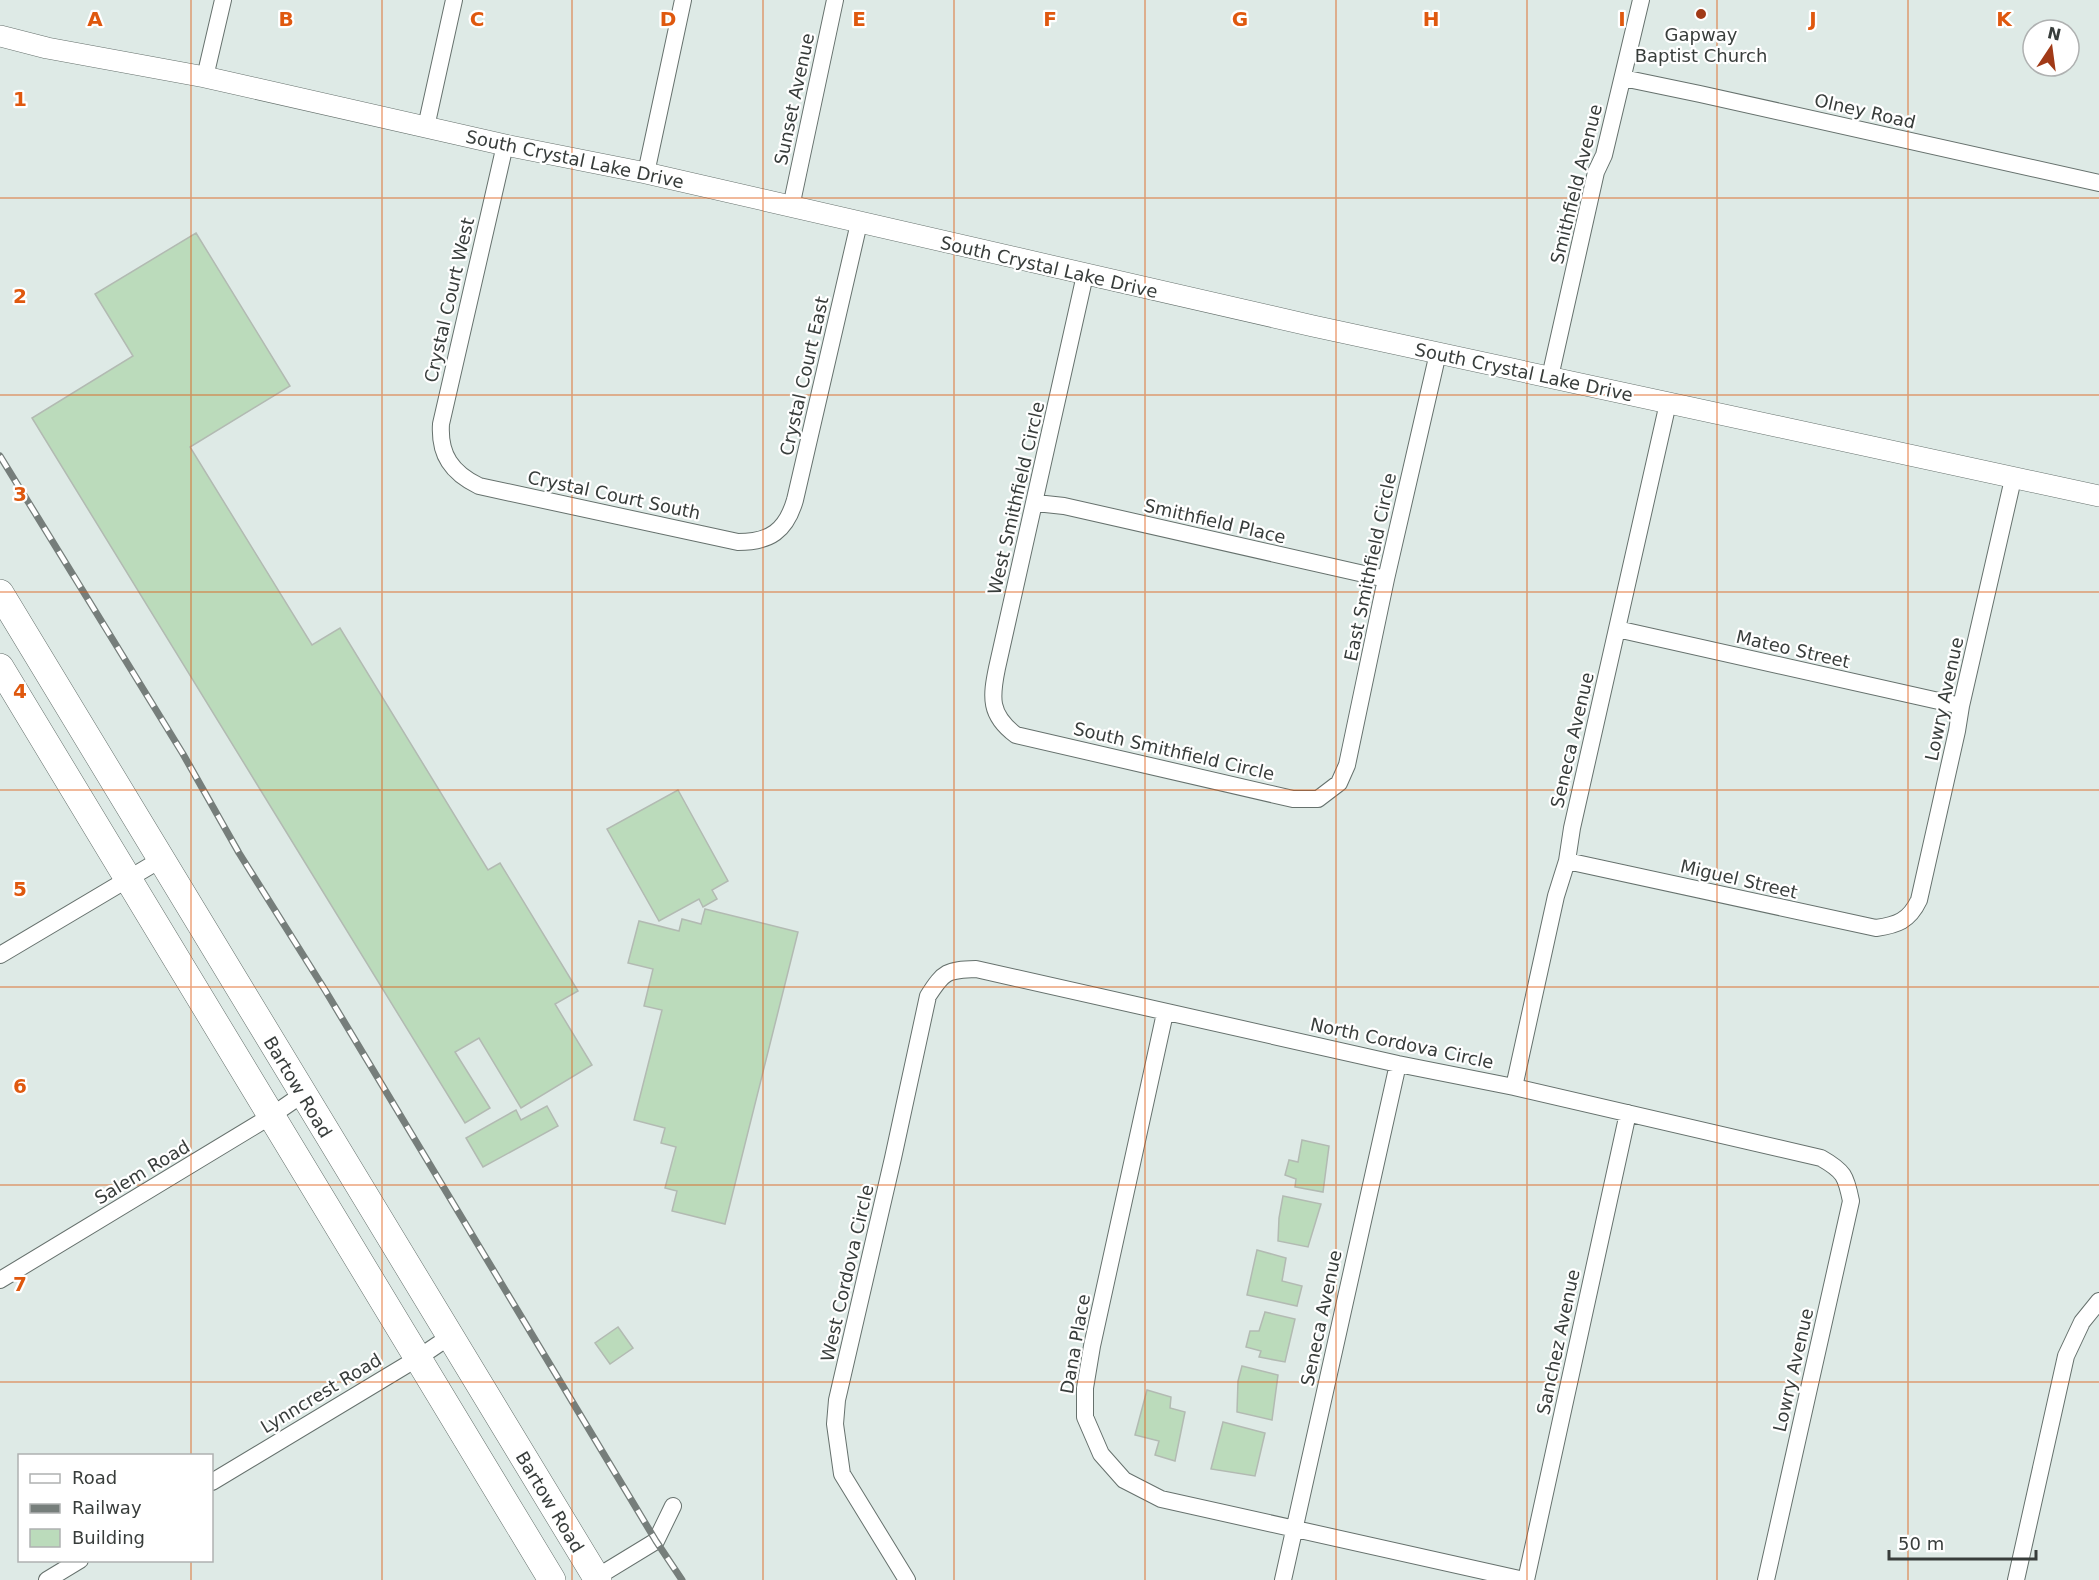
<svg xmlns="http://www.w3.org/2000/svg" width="2099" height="1580" font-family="'DejaVu Sans',sans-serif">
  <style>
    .building { fill: #bbdbbb; stroke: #b2bab2; stroke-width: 1.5 }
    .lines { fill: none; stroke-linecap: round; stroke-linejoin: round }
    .minor-casing { stroke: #66716d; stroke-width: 18 }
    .tertiary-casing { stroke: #66716d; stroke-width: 22 }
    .primary-casing { stroke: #66716d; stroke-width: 28 }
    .minor { stroke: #fff; stroke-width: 16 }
    .tertiary { stroke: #fff; stroke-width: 21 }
    .primary { stroke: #fff; stroke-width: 27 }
    .rail-casing { stroke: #767e7b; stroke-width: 7 }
    .rail { stroke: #fff; stroke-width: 4.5; stroke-dasharray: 14; stroke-linecap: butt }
    .grid { fill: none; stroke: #df580e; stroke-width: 1.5; stroke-opacity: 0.55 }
    .poi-dot { fill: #a13a17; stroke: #fff; stroke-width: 2 }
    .labels { text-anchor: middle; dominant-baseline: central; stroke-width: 4.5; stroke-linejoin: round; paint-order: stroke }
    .poi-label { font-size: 18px; fill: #383d3b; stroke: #fff }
    .street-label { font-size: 18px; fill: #383d3b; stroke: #fff }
    .grid-label { font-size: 20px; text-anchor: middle; font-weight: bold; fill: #df580e; stroke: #fff; stroke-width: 4.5; stroke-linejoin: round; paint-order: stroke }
  </style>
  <rect width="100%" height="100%" fill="#deeae6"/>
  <path class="building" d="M 196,233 L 290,386 L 190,447 L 312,645 L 340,628 L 488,870 L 500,863 L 578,991 L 555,1004 L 592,1065 L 521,1108 L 479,1038 L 455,1052 L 490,1108 L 465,1123 L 32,418 L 133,356 L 95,294 Z
    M 678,790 L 728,881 L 712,890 L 717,899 L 703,907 L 699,899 L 659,921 L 607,829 Z
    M 705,909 L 798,932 L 725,1224 L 672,1211 L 677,1191 L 665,1188 L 676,1147 L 661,1143 L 665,1128 L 634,1120 L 662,1010 L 644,1006 L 653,969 L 628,963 L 639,921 L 679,931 L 682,919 L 701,924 Z
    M 547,1106 L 558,1126 L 483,1167 L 466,1138 L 516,1110 L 521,1120 Z
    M 1302,1140 L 1329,1146 L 1323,1192 L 1295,1187 L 1296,1179 L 1285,1175 L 1289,1160 L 1298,1162 Z
    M 1283,1196 L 1321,1204 L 1308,1247 L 1278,1241 L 1279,1218 Z
    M 1257,1250 L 1286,1258 L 1282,1281 L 1302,1286 L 1297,1306 L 1247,1295 Z
    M 1265,1312 L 1295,1319 L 1285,1362 L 1259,1357 L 1261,1351 L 1246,1347 L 1250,1331 L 1259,1331 Z
    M 618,1327 L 633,1348 L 610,1364 L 595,1343 Z
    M 1242,1366 L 1278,1375 L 1272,1420 L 1237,1412 L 1238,1381 Z
    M 1147,1390 L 1171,1397 L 1170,1408 L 1185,1412 L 1175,1461 L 1155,1455 L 1159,1441 L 1135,1435 Z
    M 1223,1422 L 1265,1433 L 1255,1476 L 1211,1469 Z"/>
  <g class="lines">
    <defs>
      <path id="minor" d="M 205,77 L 223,0
        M 1623,78 L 1700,94 L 2099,183
        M 426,127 L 454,0
        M 505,145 L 441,424 C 439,455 452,473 479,486 L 738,542 C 770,542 786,531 795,500 L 859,223
        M 646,173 L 683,0
        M 791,207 L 835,0
        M 1085,275 L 997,668 C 991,697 989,715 1016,735 L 1293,799 L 1318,799 L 1339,783 L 1347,765 L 1386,579 L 1438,353
        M 1550,377 L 1596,172 L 1604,155 L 1641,0
        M 1036,503 L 1064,506 L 1386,579
        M 1617,629 L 1961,706
        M 1567,861 L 1876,928 C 1897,925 1909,921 1919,900 L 1957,731 L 1961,706 L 2013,479
        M 0,955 L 160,860
        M 1165,1013 L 1092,1346 L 1085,1388 L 1085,1417 L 1101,1454 L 1124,1480 L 1161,1499 L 1524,1580
        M 1514,1087 L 1556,896 L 1567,861 L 1572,828 L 1668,403
        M 0,1280 L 271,1116 L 303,1094
        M 212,1482 L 418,1358 L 449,1337
        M 47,1580 L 80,1560
        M 592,1580 L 656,1541 L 673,1506
        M 907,1580 L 842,1474 L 835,1424 L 837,1400 L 893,1158 L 928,996 C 944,971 947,970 976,969 L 1398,1064 L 1514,1087 L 1821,1158 C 1844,1171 1846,1176 1851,1201 L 1766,1580
        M 1283,1580 L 1398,1064
        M 1526,1580 L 1628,1113
        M 2016,1580 L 2066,1356 L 2082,1322 L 2099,1301"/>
      <path id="tertiary" d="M 0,36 L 47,48 L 205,77 L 505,145 L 646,173 L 1313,326 L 2099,496"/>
      <path id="primary" d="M 0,593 L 598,1580
        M 0,667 L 552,1580"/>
    </defs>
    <use href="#minor" class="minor-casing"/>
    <use href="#tertiary" class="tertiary-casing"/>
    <use href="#primary" class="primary-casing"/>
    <use href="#minor" class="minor"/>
    <use href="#tertiary" class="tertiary"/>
    <use href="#primary" class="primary"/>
    <defs>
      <path id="rail" d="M 0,456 L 183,754 L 239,853 L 325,990 L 656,1541 L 682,1580"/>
    </defs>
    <use href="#rail" class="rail-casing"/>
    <use href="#rail" class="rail"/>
  </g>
  <path class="grid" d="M 191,0 L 191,1456M 382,0 L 382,1580M 572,0 L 572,1580M 763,0 L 763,1580M 954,0 L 954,1580M 1145,0 L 1145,1580M 1336,0 L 1336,1580M 1527,0 L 1527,1580M 1717,0 L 1717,1580M 1908,0 L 1908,1580M 0,198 L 2099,198M 0,395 L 2099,395M 0,592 L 2099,592M 0,790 L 2099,790M 0,987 L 2099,987M 0,1185 L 2099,1185M 0,1382 L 2099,1382M 191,1560 L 191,1580"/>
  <circle class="poi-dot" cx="1701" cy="14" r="6"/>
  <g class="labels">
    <g class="poi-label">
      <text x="1701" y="34">Gapway<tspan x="1701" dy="21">Baptist Church</tspan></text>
    </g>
    <g class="street-label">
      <text transform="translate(794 99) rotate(-78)">Sunset Avenue</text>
      <text transform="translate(1865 111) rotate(13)">Olney Road</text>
      <text transform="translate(575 159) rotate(12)">South Crystal Lake Drive</text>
      <text transform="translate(1576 184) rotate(-76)">Smithfield Avenue</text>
      <text transform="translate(1049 267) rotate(13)">South Crystal Lake Drive</text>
      <text transform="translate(449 300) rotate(-77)">Crystal Court West</text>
      <text transform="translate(1524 372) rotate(12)">South Crystal Lake Drive</text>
      <text transform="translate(804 376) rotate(-77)">Crystal Court East</text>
      <text transform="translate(614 495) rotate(12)">Crystal Court South</text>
      <text transform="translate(1016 498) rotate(-77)">West Smithfield Circle</text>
      <text transform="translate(1215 521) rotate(13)">Smithfield Place</text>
      <text transform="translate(1370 567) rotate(-78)">East Smithfield Circle</text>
      <text transform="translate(1793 649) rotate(13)">Mateo Street</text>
      <text transform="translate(1944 699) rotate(-78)">Lowry Avenue</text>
      <text transform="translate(1572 740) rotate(-77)">Seneca Avenue</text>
      <text transform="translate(1174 751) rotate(13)">South Smithfield Circle</text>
      <text transform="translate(1739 879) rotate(13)">Miguel Street</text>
      <text transform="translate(1402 1043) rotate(12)">North Cordova Circle</text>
      <text transform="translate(298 1087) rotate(59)">Bartow Road</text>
      <text transform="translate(142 1172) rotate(-31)">Salem Road</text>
      <text transform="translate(847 1273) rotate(-77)">West Cordova Circle</text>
      <text transform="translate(1321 1318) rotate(-78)">Seneca Avenue</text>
      <text transform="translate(1558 1342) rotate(-78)">Sanchez Avenue</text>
      <text transform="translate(1075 1344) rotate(-80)">Dana Place</text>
      <text transform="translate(1793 1370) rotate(-77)">Lowry Avenue</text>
      <text transform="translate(321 1393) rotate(-31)">Lynncrest Road</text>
      <text transform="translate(550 1502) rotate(59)">Bartow Road</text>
    </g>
  </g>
  <g class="grid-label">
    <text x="95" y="26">A</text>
    <text x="286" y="26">B</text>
    <text x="477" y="26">C</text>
    <text x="668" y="26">D</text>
    <text x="859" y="26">E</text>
    <text x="1050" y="26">F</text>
    <text x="1240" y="26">G</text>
    <text x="1431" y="26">H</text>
    <text x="1622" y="26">I</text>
    <text x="1813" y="26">J</text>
    <text x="2004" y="26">K</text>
    <text x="20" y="106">1</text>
    <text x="20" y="303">2</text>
    <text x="20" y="501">3</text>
    <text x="20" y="698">4</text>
    <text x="20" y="896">5</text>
    <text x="20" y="1093">6</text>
    <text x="20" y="1291">7</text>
  </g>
  <rect x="18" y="1454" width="195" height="108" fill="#ffffff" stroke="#afb1b1" stroke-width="1.5"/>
  <rect x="30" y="1474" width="30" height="9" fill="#ffffff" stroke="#afb1b1" stroke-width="1.5"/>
  <text x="72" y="1484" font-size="18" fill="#383d3b">Road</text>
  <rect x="30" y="1504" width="30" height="9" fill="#767e7b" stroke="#afb1b1" stroke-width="1.5"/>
  <text x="72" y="1514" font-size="18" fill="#383d3b">Railway</text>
  <rect x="30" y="1529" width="30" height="18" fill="#bbdbbb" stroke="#afb1b1" stroke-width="1.5"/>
  <text x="72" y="1544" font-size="18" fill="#383d3b">Building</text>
  <g transform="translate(2051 48) rotate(13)"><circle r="28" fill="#ffffff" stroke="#afb1b1" stroke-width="1.5"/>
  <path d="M0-4.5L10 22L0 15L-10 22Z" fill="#a13a17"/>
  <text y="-9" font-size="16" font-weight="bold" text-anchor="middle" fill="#383d3b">N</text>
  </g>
  <path d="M1889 1550v9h147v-9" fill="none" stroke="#383d3b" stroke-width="3"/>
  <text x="1898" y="1550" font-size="18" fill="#383d3b" stroke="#ffffff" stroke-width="4.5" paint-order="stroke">50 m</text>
</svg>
